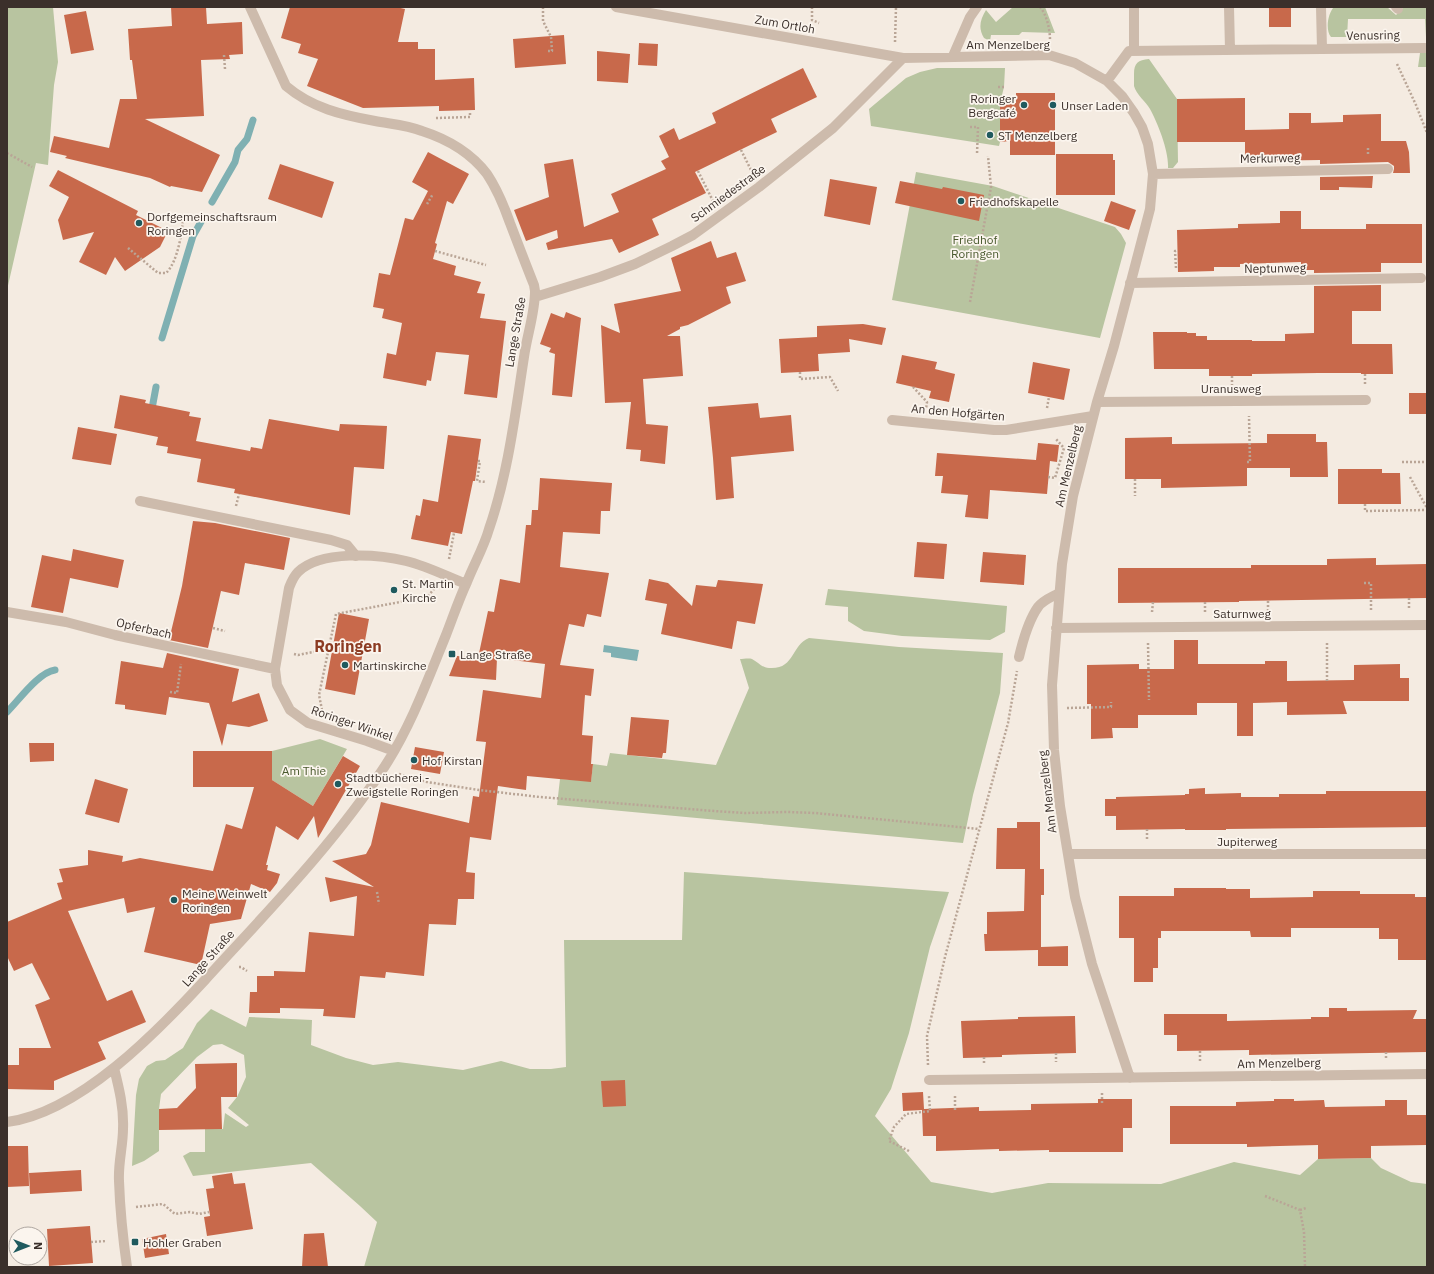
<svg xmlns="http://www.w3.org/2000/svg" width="1434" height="1274" font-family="'IBM Plex Sans',sans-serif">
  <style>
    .green { fill: #b8c4a0 }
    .water { fill: #7fb0b2 }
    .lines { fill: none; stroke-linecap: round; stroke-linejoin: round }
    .stream { stroke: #7fb0b2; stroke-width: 7 }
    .building { fill: #c8694b }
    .path { stroke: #b9a596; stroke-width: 2.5; stroke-dasharray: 2 2; stroke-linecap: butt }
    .lane { stroke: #cdbbac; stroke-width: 10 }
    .street { stroke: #cdbbac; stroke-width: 10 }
    .poi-dot { fill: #1f5a5e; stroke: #fbf5ee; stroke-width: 1.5 }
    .labels { text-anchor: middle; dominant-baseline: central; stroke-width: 3.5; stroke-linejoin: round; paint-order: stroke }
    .street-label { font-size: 12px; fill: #3b302b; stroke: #fbf5ee }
    .poi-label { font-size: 12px; fill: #3b302b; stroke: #fbf5ee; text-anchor: start }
    .park-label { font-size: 12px; fill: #4a5a2e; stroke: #fbf5ee }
    .district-label { font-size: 16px; font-weight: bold; fill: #8c3b22; stroke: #fbf5ee }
  </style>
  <rect width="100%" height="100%" fill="#f4ebe1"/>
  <path class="green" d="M 7,7 L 53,7 L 58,62 L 54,85 L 48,165 L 36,163 L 7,290 Z
    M 1013,7 L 1045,7 L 1055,33 L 1022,32 L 1019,35 L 991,35 L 990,41 L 984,38 C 978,28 980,20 986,10 L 996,22 Z
    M 1334,7 L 1387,7 L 1396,15 L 1404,7 L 1427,7 L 1427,37 L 1426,37 L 1425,19 L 1348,19 L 1347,37 L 1331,37 C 1325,30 1328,13 1334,7 Z
    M 1427,52 L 1427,67 L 1418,67 L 1420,53 Z
    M 1149,59 L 1177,99 L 1178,162 L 1173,168 L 1168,168 C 1169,151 1158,124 1150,109 C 1146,102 1136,94 1134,86 C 1134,82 1134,78 1134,74 C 1134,63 1138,60 1149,59 Z
    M 937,68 L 1005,68 L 1004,87 L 1000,103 L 1000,142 L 999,146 L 871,126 L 869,109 L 906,78 L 920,72 Z
    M 916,172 L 993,186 L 1115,227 L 1121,234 L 1126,243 L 1100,338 L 892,300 Z
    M 828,589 L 1007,606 L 1005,632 L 990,640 L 902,636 L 864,631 L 848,621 L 848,607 L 825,605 Z
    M 809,638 L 899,647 L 1003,653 L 1000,693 L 973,795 L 963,843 L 557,805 L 560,779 L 591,781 L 593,764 L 607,766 L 610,753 L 716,765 L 749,688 L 740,659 C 743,659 749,658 752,659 C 758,662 762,668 769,668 C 795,670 791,645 809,638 Z
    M 320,739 L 347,749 L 313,806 L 272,780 L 272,751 Z
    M 684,872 L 949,892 L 930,947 L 909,1033 L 891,1089 L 875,1116 L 931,1182 L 992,1193 L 1048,1183 L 1161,1184 L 1234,1162 L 1300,1175 L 1318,1159 L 1371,1158 L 1381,1168 L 1411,1182 L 1427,1184 L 1427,1267 L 364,1267 L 377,1222 L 360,1206 L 311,1163 L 193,1176 L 183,1156 L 190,1152 L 205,1152 L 205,1129 L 223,1129 L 225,1113 L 246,1127 L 249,1125 L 228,1108 L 237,1097 L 246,1077 L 244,1055 L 222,1044 L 213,1045 L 197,1057 L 161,1094 L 159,1109 L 159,1151 L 144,1161 L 132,1166 L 136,1095 L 139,1079 L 147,1066 L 156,1061 L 165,1060 L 183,1048 L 197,1023 L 211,1009 L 246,1027 L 249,1017 L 312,1020 L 311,1045 L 346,1058 L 373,1065 L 398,1062 L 463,1070 L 501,1061 L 530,1069 L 551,1069 L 566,1067 L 564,940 L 682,940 Z"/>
  <path class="water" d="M 604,645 L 639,650 L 637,661 L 611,657 L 611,653 L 603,652 Z"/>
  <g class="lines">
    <path class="stream" d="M 212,202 L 235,162 L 238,150 L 247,139 L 253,120
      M 162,338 L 193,236 L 202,220
      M 151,414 L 156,387
      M 7,712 C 19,700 39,672 55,670"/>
  </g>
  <path class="building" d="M 171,7 L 206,7 L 207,24 L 242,22 L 243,54 L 229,55 L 230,59 L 201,60 L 204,116 L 145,119 L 220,155 L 202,192 L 171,186 L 170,187 L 150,178 L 65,158 L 67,156 L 50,152 L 54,136 L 109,148 L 120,99 L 137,99 L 132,60 L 130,60 L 128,29 L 172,26 Z
    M 290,7 L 396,7 L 405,9 L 398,42 L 418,42 L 418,49 L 435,49 L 435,80 L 474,78 L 475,110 L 439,111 L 439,106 L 363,108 L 307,86 L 318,59 L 298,53 L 301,44 L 281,38 Z
    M 1291,7 L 1291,27 L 1269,27 L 1269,8 Z
    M 86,11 L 94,50 L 71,54 L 64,15 Z
    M 564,35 L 566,64 L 515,68 L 513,39 Z
    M 639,43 L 658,44 L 657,66 L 638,65 Z
    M 597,51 L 630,54 L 628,83 L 597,81 Z
    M 803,68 L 817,97 L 771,119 L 777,132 L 695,172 L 706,193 L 652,219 L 659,235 L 619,253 L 612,239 L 548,250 L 546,243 L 558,238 L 557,230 L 526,241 L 514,210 L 549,197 L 544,164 L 573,159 L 584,227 L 619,212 L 611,194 L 666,169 L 661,161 L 669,157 L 659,136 L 674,128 L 679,140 L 716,123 L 712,113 Z
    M 1016,93 L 1055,93 L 1055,155 L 1010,155 L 1010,141 L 1000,142 L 1000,103 L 1016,103 Z
    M 1245,98 L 1245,142 L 1177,142 L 1177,99 Z
    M 1289,113 L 1311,113 L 1311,123 L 1343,122 L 1343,115 L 1381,114 L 1381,141 L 1406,141 L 1409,152 L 1410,173 L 1393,173 L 1394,169 L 1394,166 L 1388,162 L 1320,164 L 1320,160 L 1245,161 L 1245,130 L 1289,129 Z
    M 428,152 L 469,174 L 453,204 L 447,201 L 435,243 L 437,244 L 433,259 L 456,266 L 454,275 L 481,282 L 477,293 L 485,294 L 480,318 L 506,321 L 497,398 L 464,394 L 469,355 L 436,352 L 431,381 L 427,380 L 426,386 L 383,378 L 387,353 L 396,355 L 402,323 L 382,318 L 384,309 L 373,307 L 379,273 L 390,275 L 405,218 L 413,220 L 428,191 L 412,182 Z
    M 1056,154 L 1113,154 L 1113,160 L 1115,160 L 1115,195 L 1056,195 Z
    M 280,164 L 334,182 L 322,218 L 268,199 Z
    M 58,170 L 138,211 L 136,215 L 168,231 L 160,247 L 125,271 L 115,257 L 106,275 L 79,262 L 94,232 L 63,240 L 58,220 L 69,197 L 49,186 Z
    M 1373,176 L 1372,188 L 1339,187 L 1339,190 L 1320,190 L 1320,177 Z
    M 830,179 L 877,187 L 870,225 L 824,216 Z
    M 900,181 L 942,189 L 943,187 L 984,195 L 979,221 L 895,203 Z
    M 1111,201 L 1136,210 L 1129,230 L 1104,221 Z
    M 1280,211 L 1301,211 L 1301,229 L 1366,229 L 1366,224 L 1422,224 L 1422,263 L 1381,263 L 1381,272 L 1314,273 L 1314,270 L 1301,270 L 1301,262 L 1240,264 L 1240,267 L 1214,267 L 1214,271 L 1178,272 L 1177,230 L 1238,228 L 1238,224 L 1280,223 Z
    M 711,241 L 717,258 L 736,252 L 746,281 L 726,287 L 731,303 L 688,325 L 680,327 L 680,329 L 667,336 L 680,336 L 683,376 L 643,379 L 646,424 L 668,426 L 665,464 L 640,461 L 641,450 L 626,449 L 631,402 L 605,403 L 601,325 L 620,333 L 614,304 L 681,291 L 671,258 Z
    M 1381,285 L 1381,311 L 1352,311 L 1352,344 L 1392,344 L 1393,374 L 1361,374 L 1361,373 L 1318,373 L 1252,374 L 1252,376 L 1209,376 L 1209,369 L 1154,369 L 1153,332 L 1187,332 L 1187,333 L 1196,333 L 1196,336 L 1207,336 L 1207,340 L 1252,340 L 1252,341 L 1285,341 L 1285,334 L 1314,333 L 1314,286 Z
    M 566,312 L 581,318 L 572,397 L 552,395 L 555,354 L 549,352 L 551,348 L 540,344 L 551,313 L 564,318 Z
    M 863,324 L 886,328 L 882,345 L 849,339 L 850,352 L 818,354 L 819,371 L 781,373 L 779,339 L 817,337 L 817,326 Z
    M 902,355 L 937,362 L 935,369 L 955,374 L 949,402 L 929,398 L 931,391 L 896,383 Z
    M 1033,362 L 1070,369 L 1064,400 L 1028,393 Z
    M 1409,393 L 1427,393 L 1427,414 L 1409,414 Z
    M 120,395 L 146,400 L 145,403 L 190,412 L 189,416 L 201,418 L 196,441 L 250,451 L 251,447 L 262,449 L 269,419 L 339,431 L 340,424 L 387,426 L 384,469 L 354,467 L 350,515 L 234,493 L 235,489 L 197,482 L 201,459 L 167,453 L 168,447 L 156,445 L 158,437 L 114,428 Z
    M 758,403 L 760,418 L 791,415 L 794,451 L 731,457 L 734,498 L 716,500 L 713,458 L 708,407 Z
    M 78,427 L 117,434 L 111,465 L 72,459 Z
    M 1267,434 L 1316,434 L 1316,442 L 1327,442 L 1328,477 L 1290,477 L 1290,468 L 1247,468 L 1247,486 L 1161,488 L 1161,479 L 1125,479 L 1125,438 L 1172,437 L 1172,444 L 1267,443 Z
    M 448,435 L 481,439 L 475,481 L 473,481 L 462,534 L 451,532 L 448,546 L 411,539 L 416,515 L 420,516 L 423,499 L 438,502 Z
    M 1038,443 L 1059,445 L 1057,462 L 1050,461 L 1047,494 L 990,490 L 988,519 L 965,517 L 968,495 L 941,493 L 943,476 L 935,476 L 937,453 L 1036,460 Z
    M 1338,469 L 1382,469 L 1382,473 L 1400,473 L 1401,504 L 1338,504 Z
    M 540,478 L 612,483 L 610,511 L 601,511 L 600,534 L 563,532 L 560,567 L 609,573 L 601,617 L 587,614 L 584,627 L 569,624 L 560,665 L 594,669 L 591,696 L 585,695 L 582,735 L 593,736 L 591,764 L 593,764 L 591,782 L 527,776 L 526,790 L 498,786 L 491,840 L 470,837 L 466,872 L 475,873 L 474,899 L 458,899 L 456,925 L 429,924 L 424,976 L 386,972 L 385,978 L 360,976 L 355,1018 L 323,1016 L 324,1009 L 280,1008 L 280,1013 L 249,1013 L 250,992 L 257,992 L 257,976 L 274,976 L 274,971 L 305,972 L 309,932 L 354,936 L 357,896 L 330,902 L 325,877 L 374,887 L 332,861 L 366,854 L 371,845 L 381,802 L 469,823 L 473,796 L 479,797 L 486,742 L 476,741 L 483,690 L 541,698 L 545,664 L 497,658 L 496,680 L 449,676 L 457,656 L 478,658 L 488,611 L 494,612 L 500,579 L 520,583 L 526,525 L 531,525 L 532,510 L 538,510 Z
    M 193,521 L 215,523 L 290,538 L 284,570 L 245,563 L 239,595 L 221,591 L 208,648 L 169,640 L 182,586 Z
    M 917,542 L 947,544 L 944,579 L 914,577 Z
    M 73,549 L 124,560 L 118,588 L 70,578 L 63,613 L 31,607 L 42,555 L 71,561 Z
    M 983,552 L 1026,555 L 1024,585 L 980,582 Z
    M 1376,558 L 1376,565 L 1427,564 L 1427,598 L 1239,601 L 1239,602 L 1118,603 L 1118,568 L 1251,568 L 1251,565 L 1327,565 L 1327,559 Z
    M 649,579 L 668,583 L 692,606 L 696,585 L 716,587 L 718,580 L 763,584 L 755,624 L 737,621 L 732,649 L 661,634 L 667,604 L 645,600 Z
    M 339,613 L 369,619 L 355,695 L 325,689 Z
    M 1174,640 L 1198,640 L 1198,664 L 1265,664 L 1265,661 L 1287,661 L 1287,681 L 1354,680 L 1354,665 L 1400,664 L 1400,678 L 1409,678 L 1409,701 L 1343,701 L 1347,714 L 1287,715 L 1287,702 L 1253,703 L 1253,736 L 1237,736 L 1237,703 L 1197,703 L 1197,715 L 1138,715 L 1138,728 L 1112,728 L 1113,738 L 1091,739 L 1091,704 L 1087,704 L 1087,665 L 1139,664 L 1139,669 L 1174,669 Z
    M 167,653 L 239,669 L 232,702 L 259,693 L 268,721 L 249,727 L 227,724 L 222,746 L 209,703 L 169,697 L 166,715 L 125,709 L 125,705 L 115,704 L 121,661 L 163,668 Z
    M 631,717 L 669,720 L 666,753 L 663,753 L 662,758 L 627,755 Z
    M 29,743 L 54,743 L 54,761 L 30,762 Z
    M 415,747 L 444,752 L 440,774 L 411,769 Z
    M 193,751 L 272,751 L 272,780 L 313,806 L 343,756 L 360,766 L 318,838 L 314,816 L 298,840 L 276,826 L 266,865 L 268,865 L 267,870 L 280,874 L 277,883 L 270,892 L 251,884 L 241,919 L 210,924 L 201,965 L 144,952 L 155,907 L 127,913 L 124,898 L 68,911 L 107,1001 L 132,990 L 146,1022 L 98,1042 L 106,1059 L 54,1081 L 54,1090 L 7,1089 L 7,1065 L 19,1065 L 19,1048 L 51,1048 L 35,1005 L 50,999 L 32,963 L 14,971 L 7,956 L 7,922 L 62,899 L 57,883 L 63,882 L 59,869 L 88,865 L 88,850 L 123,856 L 122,862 L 140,858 L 213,871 L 226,824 L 242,829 L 254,787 L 193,787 Z
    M 95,779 L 128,789 L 119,823 L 85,814 Z
    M 1205,788 L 1205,794 L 1241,793 L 1241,797 L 1279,797 L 1279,794 L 1326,794 L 1326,791 L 1427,791 L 1427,827 L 1226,829 L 1226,830 L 1185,830 L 1185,829 L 1116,830 L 1116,816 L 1105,816 L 1105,799 L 1116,799 L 1116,797 L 1185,795 L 1185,794 L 1189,794 L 1189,789 Z
    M 1017,822 L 1040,822 L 1040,869 L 1044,869 L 1044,895 L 1041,895 L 1041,947 L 1068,946 L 1068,966 L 1038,966 L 1038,950 L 985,951 L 984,934 L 987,934 L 987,912 L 1024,911 L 1025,869 L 996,869 L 997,828 L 1017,828 Z
    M 1174,888 L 1226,888 L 1226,889 L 1250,889 L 1250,898 L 1313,897 L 1313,891 L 1360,891 L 1360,894 L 1415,894 L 1415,897 L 1427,897 L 1427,960 L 1398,960 L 1398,939 L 1379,939 L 1379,928 L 1291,928 L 1291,937 L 1251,937 L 1250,931 L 1161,931 L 1161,938 L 1158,938 L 1158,968 L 1153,968 L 1153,982 L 1134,982 L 1134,938 L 1119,938 L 1119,896 L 1174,896 Z
    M 1329,1008 L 1347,1008 L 1347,1011 L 1417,1010 L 1413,1019 L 1427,1019 L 1427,1052 L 1249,1055 L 1249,1050 L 1177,1051 L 1177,1035 L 1164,1035 L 1164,1014 L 1227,1014 L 1227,1021 L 1311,1019 L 1311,1017 L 1329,1017 Z
    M 1075,1016 L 1076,1053 L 1002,1055 L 1002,1057 L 963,1058 L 961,1021 L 1018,1019 L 1018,1017 Z
    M 237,1063 L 237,1097 L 221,1097 L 222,1129 L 159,1130 L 159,1109 L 177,1108 L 196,1088 L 195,1064 Z
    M 625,1080 L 626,1106 L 603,1107 L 601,1081 Z
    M 923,1092 L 924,1109 L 979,1107 L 979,1111 L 1031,1110 L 1031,1104 L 1098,1103 L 1098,1099 L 1132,1099 L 1132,1128 L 1123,1128 L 1123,1152 L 1049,1152 L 1049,1150 L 999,1151 L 999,1149 L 936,1151 L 936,1136 L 923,1136 L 922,1110 L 903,1111 L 902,1093 Z
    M 1274,1099 L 1294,1099 L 1294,1101 L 1324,1100 L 1325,1107 L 1385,1106 L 1385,1100 L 1407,1100 L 1407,1115 L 1427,1115 L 1427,1145 L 1371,1146 L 1371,1158 L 1318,1159 L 1318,1145 L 1247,1147 L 1247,1144 L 1170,1144 L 1170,1106 L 1236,1106 L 1236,1102 L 1274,1101 Z
    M 7,1146 L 28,1146 L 29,1186 L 7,1187 Z
    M 81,1170 L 82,1191 L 30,1194 L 29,1173 Z
    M 232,1173 L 234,1184 L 245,1183 L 253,1229 L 207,1236 L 204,1217 L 210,1216 L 206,1189 L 214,1188 L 212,1176 Z
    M 90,1226 L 93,1263 L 49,1266 L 47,1229 Z
    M 324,1233 L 328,1267 L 302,1267 L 304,1234 Z
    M 166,1234 L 169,1254 L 145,1258 L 142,1239 Z"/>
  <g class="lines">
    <path class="path" d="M 543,7 L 543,21 L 551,37 L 552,51 L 548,51
      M 812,7 L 812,20 L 819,23
      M 1040,7 C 1047,15 1050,30 1050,40
      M 895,42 L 896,7
      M 224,55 L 225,69
      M 1397,64 L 1416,105 L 1427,133
      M 998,87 L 1004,87
      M 436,118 L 470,117 L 470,113
      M 970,127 L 978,127 L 977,154
      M 1368,148 L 1368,155
      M 741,150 L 752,172
      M 7,153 L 32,167
      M 698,171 L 713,201
      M 427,204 L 433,194
      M 128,248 L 158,273 L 166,273 C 178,262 183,229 183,214
      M 435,251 L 486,265
      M 1176,268 L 1175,251 L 1177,251
      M 970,302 L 991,187 L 988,156
      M 800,372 L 800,379 L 830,377 L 838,391
      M 1365,374 L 1365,384
      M 1232,376 L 1232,385
      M 913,387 L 927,402 L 926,409
      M 1047,408 L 1049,397
      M 478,461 L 480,461 L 477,481 L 486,482
      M 1247,462 L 1250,462 L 1249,416
      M 1402,462 L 1427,462
      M 1048,477 L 1055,478 L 1064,448 L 1056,439
      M 1410,477 L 1427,508
      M 1135,479 L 1135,496
      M 1365,504 L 1365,511 L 1427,510
      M 236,506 L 239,494
      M 449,559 L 454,533
      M 1364,583 L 1371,583 L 1371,611
      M 1409,598 L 1409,610
      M 1268,601 L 1268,612
      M 1205,602 L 1205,612
      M 1152,612 L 1153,602
      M 213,628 L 225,631
      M 1148,643 L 1149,700
      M 294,654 L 298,655 L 328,649
      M 1327,681 L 1327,642
      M 170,692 L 177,693 L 181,664
      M 1067,708 L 1111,707 L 1111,702
      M 322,710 L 319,695 L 336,614 L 427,597 L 435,588
      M 399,774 L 427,782 L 479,790 L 540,797 L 714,811 L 745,813 L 787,812 L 815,813 L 979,829
      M 1147,829 L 1147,839
      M 377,892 L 379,904
      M 239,967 L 241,967 L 247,971
      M 1200,1051 L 1200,1061
      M 1386,1052 L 1386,1058
      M 1056,1053 L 1056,1062
      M 984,1057 L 984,1063
      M 928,1065 L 927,1036 L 945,957 L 1008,723 L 1017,671
      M 1102,1093 L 1102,1103
      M 955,1096 L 955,1112
      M 909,1151 L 889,1141 L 894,1127 L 906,1114 L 930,1111 L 929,1096
      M 1265,1196 L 1300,1210 L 1304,1232 L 1305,1267
      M 136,1207 L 163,1204 L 175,1214 L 190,1212 L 199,1214 L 209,1212
      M 1300,1210 L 1306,1208
      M 91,1242 L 107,1241"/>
    <path class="lane" d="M 140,501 L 331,540 L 347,545 L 356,556
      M 1019,657 C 1023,640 1028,621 1038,607 C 1043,600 1052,597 1059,593"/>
    <path class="street" d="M 616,7 L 903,58 L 1049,55 L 1075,63 L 1107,81 L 1122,96 L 1134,113 L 1142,127 L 1148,144 L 1153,174 L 1150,209 L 1114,346 L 1097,402 L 1073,496 L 1062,564 L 1052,685 L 1054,750 L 1060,806 L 1075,897 L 1092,964 L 1130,1078
      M 1134,7 L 1134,51
      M 1229,7 L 1230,50
      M 1321,7 L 1322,49
      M 1396,7 L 1398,9
      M 953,56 L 970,17 L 977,7
      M 1107,81 L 1129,51 L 1425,48
      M 1153,174 L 1388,169
      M 1130,283 L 1421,278
      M 535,297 L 600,277 L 635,264 L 672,246 L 693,235 L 759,187 L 833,128 L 903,58
      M 1097,402 L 1366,400
      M 892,420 L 994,430 L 1006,430 L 1093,416
      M 7,612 L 66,622 L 115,635 L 275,669
      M 1056,628 L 1427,625
      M 394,751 L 367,741 L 308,723 L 290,710 L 277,685 L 275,669 L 289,588 C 291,583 293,577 298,572 C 320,550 378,554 406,561 C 427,566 446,576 466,584
      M 1068,854 L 1427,854
      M 114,1068 C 119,1088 124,1108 123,1129 C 123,1146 118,1163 119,1181 C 120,1210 123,1239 127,1267
      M 929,1080 L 1427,1074
      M 7,1122 C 79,1113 158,1031 205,980 C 268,911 334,844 385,766 C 411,726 428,679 446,635 C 453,617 459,599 467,582 C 474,564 484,547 489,529 C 508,474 515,415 524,357 C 527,335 535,313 535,291 L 534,285 C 526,265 518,244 510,223 C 504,206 497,189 487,174 C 471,153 447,139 422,131 C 407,125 391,124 375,121 C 342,115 312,108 286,86 L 250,7"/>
  </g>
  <g class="poi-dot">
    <circle cx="1024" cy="105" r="4"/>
    <circle cx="1053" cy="105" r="4"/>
    <circle cx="990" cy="135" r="4"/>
    <circle cx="961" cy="201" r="4"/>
    <circle cx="139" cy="223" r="4"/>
    <circle cx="394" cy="590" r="4"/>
    <rect x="448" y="650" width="8" height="8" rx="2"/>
    <circle cx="345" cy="665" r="4"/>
    <circle cx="414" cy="760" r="4"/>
    <circle cx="338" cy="784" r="4"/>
    <circle cx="174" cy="900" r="4"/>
    <rect x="131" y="1238" width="8" height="8" rx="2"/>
  </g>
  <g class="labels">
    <g class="street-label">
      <text transform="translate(785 24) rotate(10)">Zum Ortloh</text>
      <text transform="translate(1373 35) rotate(-1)">Venusring</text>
      <text x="1008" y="44">Am Menzelberg</text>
      <text transform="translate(1270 158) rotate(-1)">Merkurweg</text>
      <text transform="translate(728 193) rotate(-36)">Schmiedestraße</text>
      <text transform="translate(1275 268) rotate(-1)">Neptunweg</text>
      <text transform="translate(515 332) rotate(-80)">Lange Straße</text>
      <text x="1231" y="388">Uranusweg</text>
      <text transform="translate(958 412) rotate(5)">An den Hofgärten</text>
      <text transform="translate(1068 466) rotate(-77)">Am Menzelberg</text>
      <text x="1242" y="613">Saturnweg</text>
      <text transform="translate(144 628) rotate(13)">Opferbach</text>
      <text transform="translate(352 723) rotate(19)">Roringer Winkel</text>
      <text transform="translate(1047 792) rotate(-97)">Am Menzelberg</text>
      <text x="1247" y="841">Jupiterweg</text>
      <text transform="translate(208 958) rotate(-48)">Lange Straße</text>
      <text transform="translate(1279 1063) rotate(-1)">Am Menzelberg</text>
    </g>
    <g class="poi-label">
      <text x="1016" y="98" text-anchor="end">Roringer<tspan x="1016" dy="14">Bergcafé</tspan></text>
      <text x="1061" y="105">Unser Laden</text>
      <text x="998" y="135">ST Menzelberg</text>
      <text x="969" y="201">Friedhofskapelle</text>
      <text x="147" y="216">Dorfgemeinschaftsraum<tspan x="147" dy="14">Roringen</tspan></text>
      <text x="402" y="583">St. Martin<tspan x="402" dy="14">Kirche</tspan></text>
      <text x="460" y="654">Lange Straße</text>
      <text x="353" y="665">Martinskirche</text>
      <text x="422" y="760">Hof Kirstan</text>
      <text x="346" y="777">Stadtbücherei -<tspan x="346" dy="14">Zweigstelle Roringen</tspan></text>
      <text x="182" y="893">Meine Weinwelt<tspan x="182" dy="14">Roringen</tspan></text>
      <text x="143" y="1242">Hohler Graben</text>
    </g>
    <g class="park-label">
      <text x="975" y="239">Friedhof<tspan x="975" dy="14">Roringen</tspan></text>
      <text x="304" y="770">Am Thie</text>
    </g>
    <g class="district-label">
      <text x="348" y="646">Roringen</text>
    </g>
  </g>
  <rect width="1434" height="1274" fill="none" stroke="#3b302b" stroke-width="16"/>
  <g transform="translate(28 1246) rotate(90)"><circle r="19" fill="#fbf5ee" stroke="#aea6a0"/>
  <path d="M0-3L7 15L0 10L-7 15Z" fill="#1f5a5e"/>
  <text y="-6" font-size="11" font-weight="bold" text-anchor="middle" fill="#3b302b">N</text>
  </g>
</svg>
